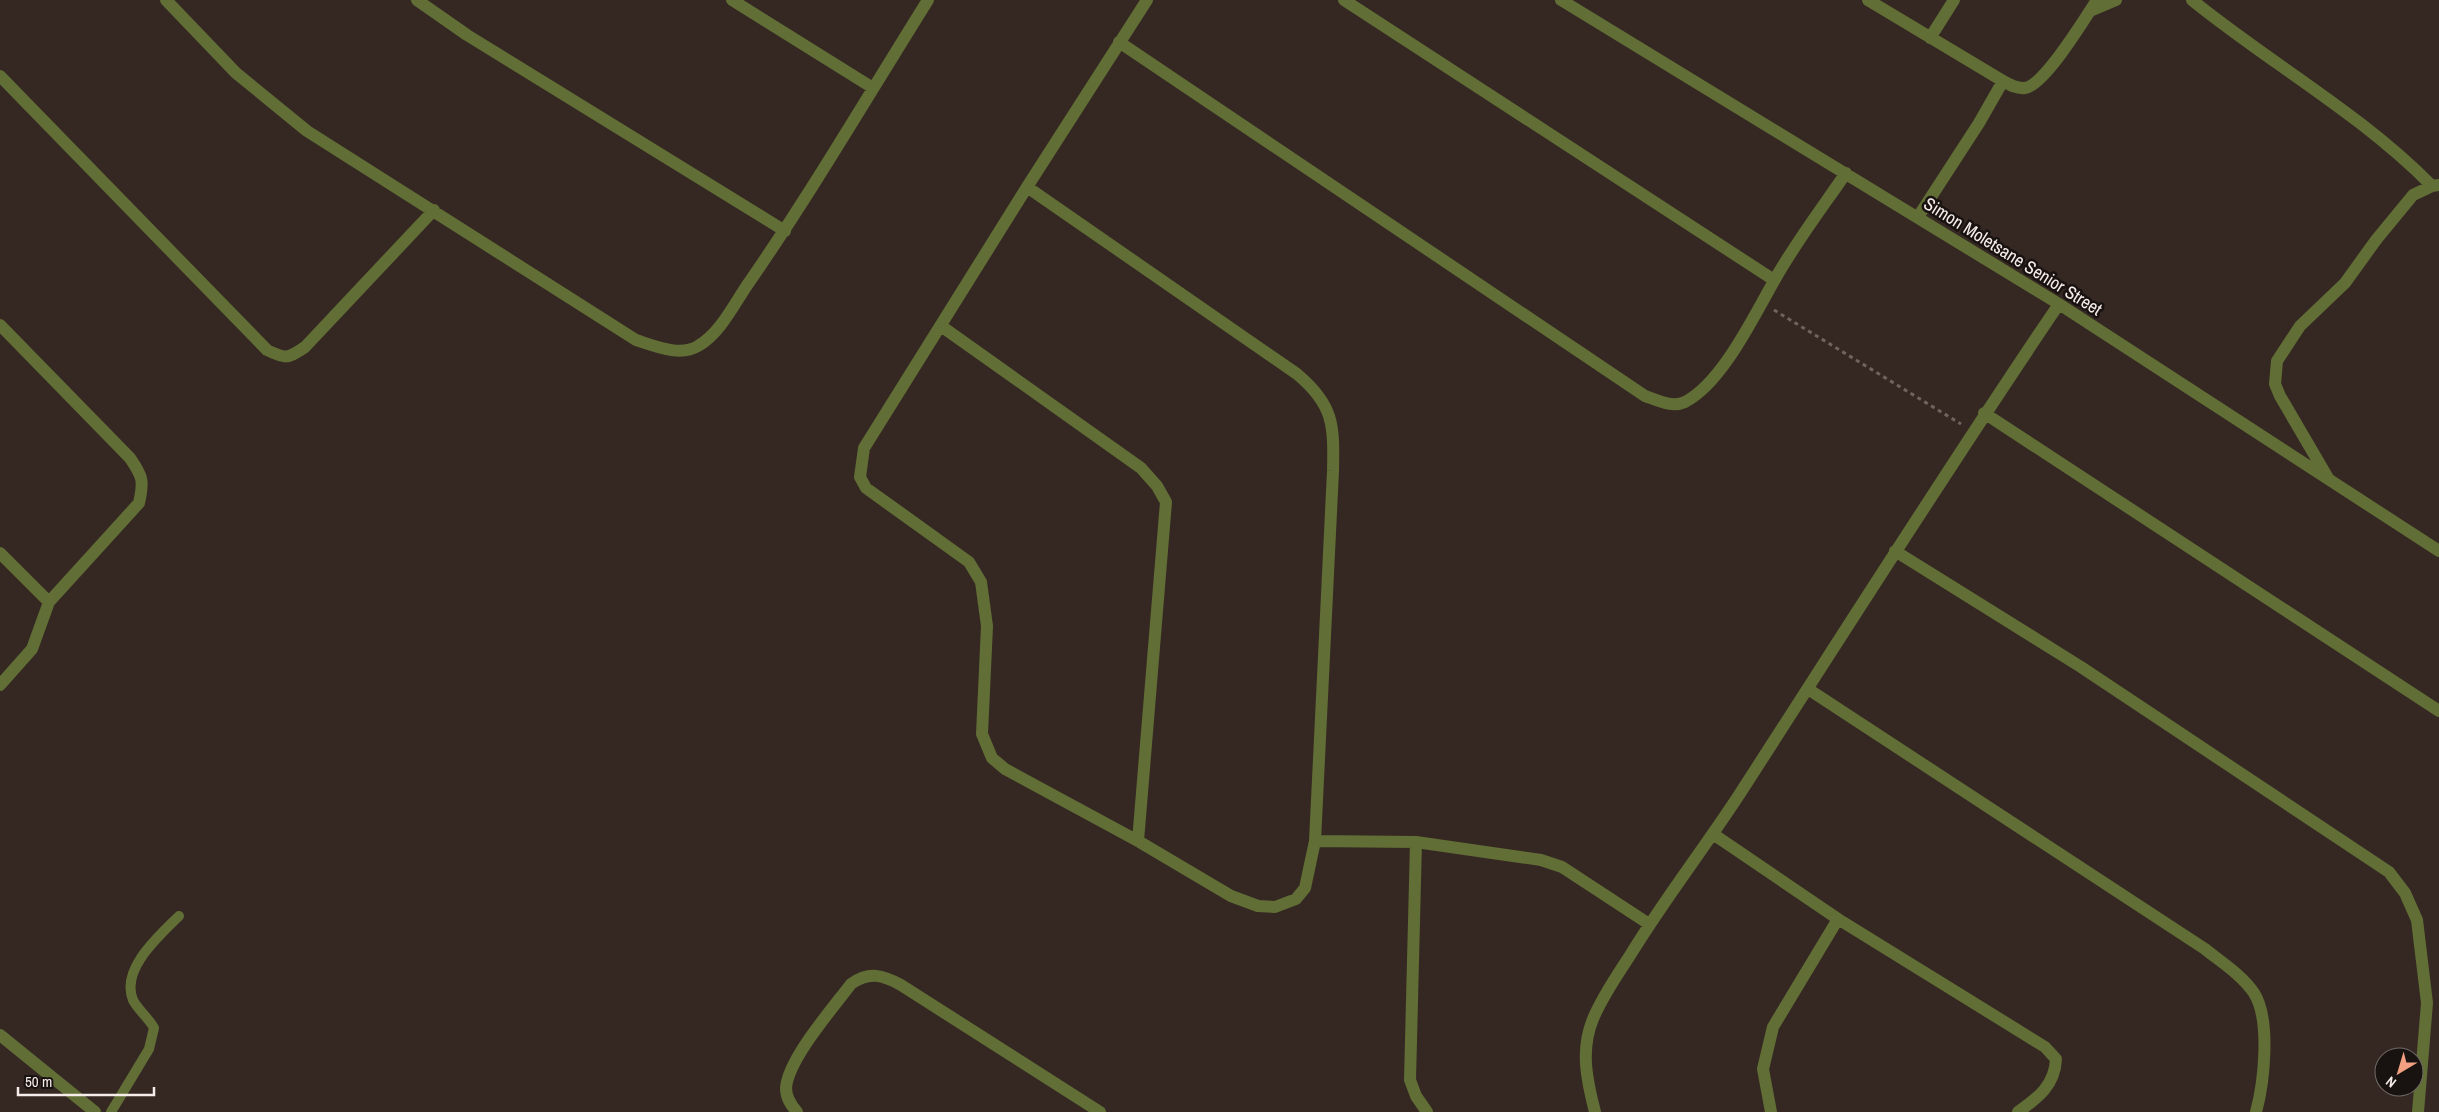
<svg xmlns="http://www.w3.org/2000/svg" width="2439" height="1112" font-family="'Archivo Narrow',sans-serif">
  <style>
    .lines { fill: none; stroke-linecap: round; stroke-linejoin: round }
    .path { stroke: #70645f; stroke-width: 3; stroke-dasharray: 4 4; stroke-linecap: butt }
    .lane { stroke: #616e35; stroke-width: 10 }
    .street { stroke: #616e35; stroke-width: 12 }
    .labels { text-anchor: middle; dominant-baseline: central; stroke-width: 5; stroke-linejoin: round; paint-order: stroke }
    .street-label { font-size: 18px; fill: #f6edea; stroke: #181210 }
  </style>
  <rect width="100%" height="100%" fill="#352823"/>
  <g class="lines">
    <path class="path" d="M 1774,310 L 1961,424"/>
    <path class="lane" d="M 111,1112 L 149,1049 L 154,1028 C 148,1017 138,1010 133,1000 C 120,969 160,935 179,916"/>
    <path class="street" d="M 166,0 L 236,73 L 307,131 L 636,340 C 655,346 680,357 698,346 C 721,333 735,302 750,281 C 813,190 869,94 928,0
      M 417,0 L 467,35 L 785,231
      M 732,0 L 873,88
      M 1344,0 L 1774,280
      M 1561,0 L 2059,304 L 2439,551
      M 1868,0 L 2003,81 C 2010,85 2017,89 2025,88 C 2045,85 2085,18 2097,0
      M 2192,0 C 2271,64 2360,113 2432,186
      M 2090,11 L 2116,0
      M 1930,38 L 1954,0
      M 1119,42 L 1645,396 C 1657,400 1672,408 1685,402 C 1722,383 1754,316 1774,281 C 1795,243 1822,208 1846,173
      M 0,76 L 267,350 C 285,359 288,359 305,347 L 434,210
      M 1027,187 L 1297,374 C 1334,405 1334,425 1333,471 L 1315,841 L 1305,888 L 1296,899 L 1275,907 L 1258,906 L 1231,896 L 1138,841 L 1005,769 L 992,758 L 982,734 L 987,626 L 981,582 L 969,562 L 866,488 L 860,477 L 864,448 L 1027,187 L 1147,0
      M 1918,217 L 1979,123 L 2003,81
      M 0,325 L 130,458 C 143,477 144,481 139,503 L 49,602 L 0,553
      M 941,326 L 1141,468 L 1157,486 L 1166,502 L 1138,841
      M 1984,413 L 2439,711
      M 2328,478 L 2280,396 L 2275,384 L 2277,361 L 2300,326 L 2345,283 L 2376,240 L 2413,195 L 2432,186 L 2439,185
      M 1895,551 L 2081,667 L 2389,872 L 2405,893 L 2417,920 L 2427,1003 L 2418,1112
      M 0,685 L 32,649 L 49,602
      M 1808,689 L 2205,949 C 2221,962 2242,975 2254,993 C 2271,1020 2264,1083 2256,1112
      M 1713,834 L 1838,919 L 2045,1047 L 2056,1059 C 2055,1085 2038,1098 2018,1112
      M 1315,841 L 1416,842 L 1541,860 L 1562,867 L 1649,924
      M 1416,842 L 1410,1080 L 1416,1096 L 1427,1112
      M 0,1035 L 95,1112
      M 797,1112 C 791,1105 786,1098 786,1088 C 788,1059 833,1008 851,984 C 869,971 883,975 901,985 L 1100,1112
      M 1595,1112 C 1587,1081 1580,1050 1593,1019 C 1602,997 1616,977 1629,957 C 1663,901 1703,850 1739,795 C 1845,631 1949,466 2059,304
      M 1771,1112 L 1763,1069 L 1773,1027 L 1838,919"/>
  </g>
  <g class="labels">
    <g class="street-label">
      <text transform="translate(2013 256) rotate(32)">Simon Moletsane Senior Street</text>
    </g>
  </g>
  <g transform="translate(2399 1072) rotate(218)"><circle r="24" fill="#181210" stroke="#716a67"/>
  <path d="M0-4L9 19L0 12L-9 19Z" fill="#f2a081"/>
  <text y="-8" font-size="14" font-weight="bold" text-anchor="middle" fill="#f6edea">N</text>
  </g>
  <path d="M18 1087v8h136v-8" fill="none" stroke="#f6edea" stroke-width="2.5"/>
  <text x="25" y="1087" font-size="15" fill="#f6edea" stroke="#181210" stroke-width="4" paint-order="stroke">50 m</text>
</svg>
